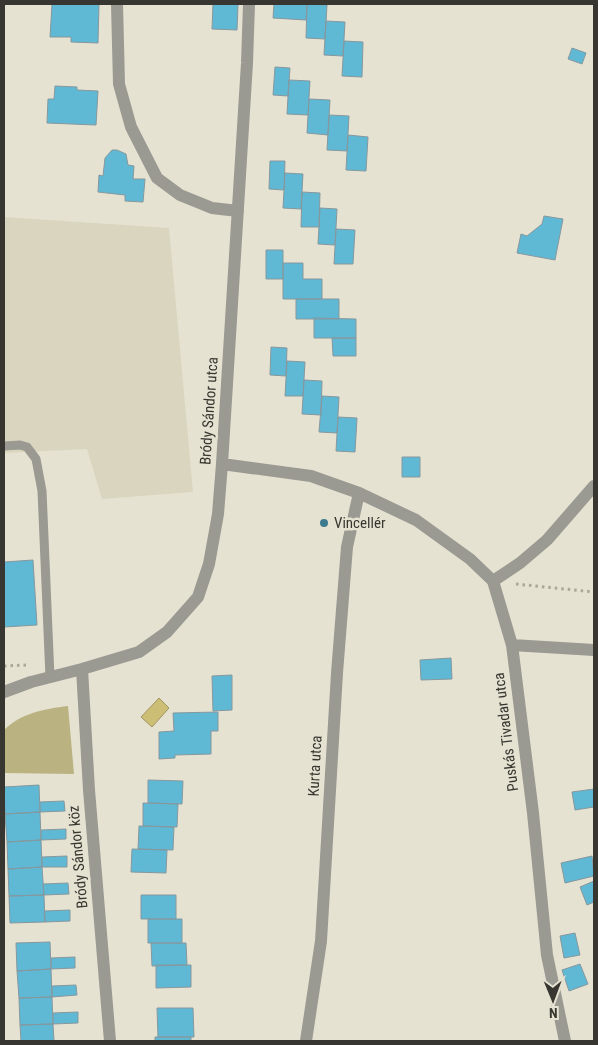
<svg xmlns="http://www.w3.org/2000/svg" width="598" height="1045" font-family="'Roboto Condensed',sans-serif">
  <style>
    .built { fill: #dad5be }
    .green { fill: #bbb282 }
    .water { fill: #cdbe76; stroke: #a09561 }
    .building { fill: #5fb8d4; stroke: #86989e }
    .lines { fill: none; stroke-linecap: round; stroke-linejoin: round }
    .path { stroke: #aaa79a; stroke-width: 3; stroke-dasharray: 2.5 4; stroke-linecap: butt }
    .lane { stroke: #9a9992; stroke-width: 9 }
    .street { stroke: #9a9992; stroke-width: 12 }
    .poi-dot { fill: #3c7b8f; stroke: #e5e2d1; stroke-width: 2 }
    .labels { text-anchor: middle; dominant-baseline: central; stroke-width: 5; stroke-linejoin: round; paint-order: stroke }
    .street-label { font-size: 15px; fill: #373630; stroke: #e5e2d1 }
    .poi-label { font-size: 15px; fill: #373630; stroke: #e5e2d1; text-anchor: start }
  </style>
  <rect width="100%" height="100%" fill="#e5e2d1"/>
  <path class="built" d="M 4,217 L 169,228 L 193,492 L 102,499 L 87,449 L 4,453 Z"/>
  <path class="green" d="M 68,706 L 74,774 L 4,773 L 4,730 C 21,713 44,709 68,706 Z"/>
  <path class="water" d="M 159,698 L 169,708 L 152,727 L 141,717 Z"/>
  <path class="building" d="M 52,4 L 99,4 L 98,43 L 71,42 L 71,37 L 50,37 Z
    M 213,4 L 238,4 L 237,30 L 212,29 Z
    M 274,4 L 307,4 L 306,20 L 273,18 Z
    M 307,4 L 327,5 L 325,39 L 306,38 Z
    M 326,21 L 345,22 L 343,56 L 324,55 Z
    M 344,41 L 363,42 L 362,77 L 342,76 Z
    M 572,48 L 586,53 L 582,64 L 568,59 Z
    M 275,67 L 290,68 L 288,96 L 273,95 Z
    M 289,80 L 310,81 L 308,115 L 287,114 Z
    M 55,86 L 77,87 L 77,90 L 98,91 L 96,125 L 47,123 L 48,99 L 54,99 Z
    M 309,99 L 330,100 L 328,135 L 307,133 Z
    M 329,115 L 349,116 L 347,151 L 327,150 Z
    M 348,135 L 368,137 L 366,171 L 346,170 Z
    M 112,150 L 117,150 L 126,154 L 128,165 L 134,166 L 133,179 L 145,179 L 143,202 L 125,201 L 125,195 L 98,192 L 99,175 L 103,176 L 105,158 Z
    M 270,161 L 285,161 L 284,190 L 269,189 Z
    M 285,173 L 303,174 L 301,209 L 283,208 Z
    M 302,192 L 320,193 L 319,227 L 301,227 Z
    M 320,208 L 337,209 L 335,245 L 318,244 Z
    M 544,216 L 563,219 L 555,260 L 517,253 L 521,234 L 527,236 L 542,224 Z
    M 336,229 L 355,230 L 353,264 L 334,264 Z
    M 266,250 L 283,250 L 283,279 L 266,279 Z
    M 283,263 L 303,263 L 303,279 L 322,279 L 322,299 L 283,299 Z
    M 296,299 L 339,299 L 339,319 L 296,319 Z
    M 314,318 L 356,319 L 356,338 L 314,338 Z
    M 332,338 L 356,338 L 356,356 L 333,356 Z
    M 271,347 L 287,348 L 286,376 L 270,375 Z
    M 287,361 L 305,362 L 303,396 L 285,396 Z
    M 304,380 L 322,381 L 321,415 L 302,414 Z
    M 322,396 L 339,397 L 337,433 L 319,432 Z
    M 338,417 L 357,418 L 355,452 L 336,451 Z
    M 402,457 L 420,457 L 420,477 L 402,477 Z
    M 33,560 L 37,625 L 4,627 L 4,562 Z
    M 451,658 L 452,679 L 421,680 L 420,660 Z
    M 232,675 L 232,710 L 213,711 L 212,676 Z
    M 218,712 L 218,731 L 211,731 L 211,754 L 175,755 L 175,758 L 159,759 L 159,732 L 174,731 L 173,713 Z
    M 148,780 L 183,781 L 182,804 L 148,803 Z
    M 39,785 L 40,812 L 5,814 L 4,787 Z
    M 594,789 L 594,807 L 575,810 L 572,792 Z
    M 64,801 L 65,811 L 40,812 L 40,802 Z
    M 143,803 L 178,804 L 177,827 L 143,826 Z
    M 40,812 L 41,840 L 7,842 L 5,814 Z
    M 139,826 L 174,827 L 173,850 L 138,849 Z
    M 66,829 L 66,839 L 41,840 L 41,830 Z
    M 41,840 L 42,867 L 8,869 L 7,842 Z
    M 132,849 L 167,850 L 166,873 L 131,872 Z
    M 67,856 L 67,867 L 42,867 L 42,857 Z
    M 592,856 L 594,876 L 565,883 L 561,863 Z
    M 42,867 L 44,895 L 9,896 L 8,869 Z
    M 594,881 L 594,902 L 587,905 L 580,887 Z
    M 68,883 L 69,894 L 44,895 L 43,884 Z
    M 44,895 L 45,922 L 10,923 L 9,896 Z
    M 141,895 L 176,895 L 176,919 L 141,919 Z
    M 70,910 L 70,921 L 45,922 L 44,911 Z
    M 148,919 L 182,919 L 182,943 L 148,943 Z
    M 575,933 L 580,955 L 564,958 L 560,936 Z
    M 50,942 L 51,969 L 17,971 L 16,943 Z
    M 151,943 L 186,943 L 187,965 L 152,966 Z
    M 75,957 L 75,968 L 51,969 L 51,958 Z
    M 580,964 L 588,984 L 569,991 L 562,970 Z
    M 156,965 L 191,965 L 191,987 L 156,988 Z
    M 51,969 L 52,997 L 19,998 L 17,971 Z
    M 76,985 L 77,995 L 52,997 L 52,986 Z
    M 52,997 L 53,1024 L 20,1025 L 19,998 Z
    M 157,1008 L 193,1008 L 194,1037 L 158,1037 Z
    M 78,1012 L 78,1023 L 53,1024 L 53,1013 Z
    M 53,1024 L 54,1041 L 21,1041 L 20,1025 Z
    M 155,1037 L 191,1037 L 191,1041 L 155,1041 Z"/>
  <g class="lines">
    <path class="path" d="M 516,584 L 594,592
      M 4,666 L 27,665"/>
    <path class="lane" d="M 4,446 L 20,445 L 27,447 L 36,459 L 42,491 L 50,677"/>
    <path class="street" d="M 117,4 L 119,84 L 131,127 L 157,178 L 180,195 L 212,208 L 238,211
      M 222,464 L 311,476 L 359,493 L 416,520 L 470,559 L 493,581 L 512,645 L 533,813 L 547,955 L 565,1041
      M 493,581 L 520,563 L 547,540 L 594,486
      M 512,645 L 594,650
      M 82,669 L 89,790 L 110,1041
      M 4,692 L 31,682 L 82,669 L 139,652 L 167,632 L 198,597 L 209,564 L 218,514 L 222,464 L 247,63 L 249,4
      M 306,1041 L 321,941 L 337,673 L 347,547 L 359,493"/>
  </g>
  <circle class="poi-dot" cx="324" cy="523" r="5"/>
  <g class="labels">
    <g class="street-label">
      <text transform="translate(209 411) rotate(-86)">Bródy Sándor utca</text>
      <text transform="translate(506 732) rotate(-97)">Puskás Tivadar utca</text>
      <text transform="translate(315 766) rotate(-87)">Kurta utca</text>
      <text transform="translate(78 857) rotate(-95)">Bródy Sándor köz</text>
    </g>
    <g class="poi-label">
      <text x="334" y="523">Vincellér</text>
    </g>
  </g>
  <rect width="598" height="1045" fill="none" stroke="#373630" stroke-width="10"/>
  <g transform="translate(553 1000) rotate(179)" stroke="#e5e2d1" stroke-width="4" paint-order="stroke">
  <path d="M0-4L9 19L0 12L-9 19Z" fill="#373630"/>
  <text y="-8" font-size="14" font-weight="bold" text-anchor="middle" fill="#373630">N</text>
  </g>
</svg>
